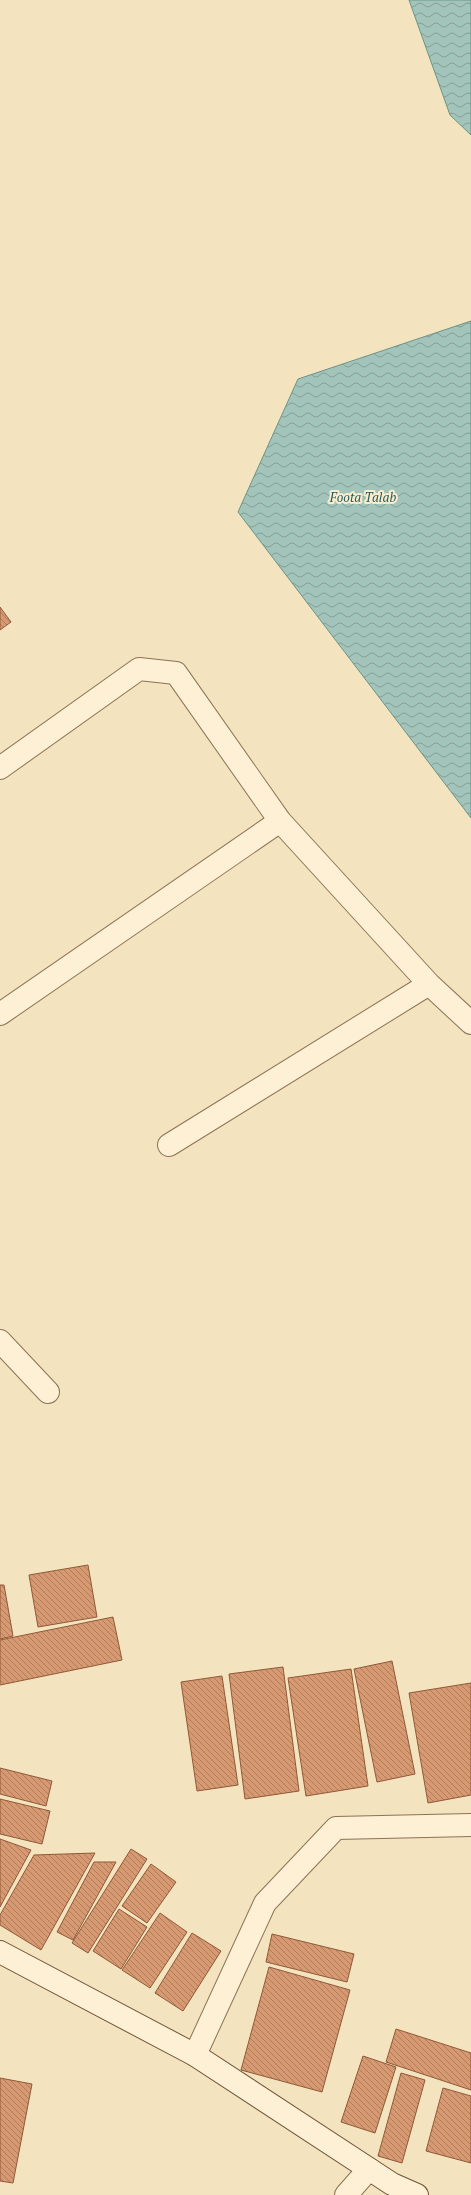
<svg xmlns="http://www.w3.org/2000/svg" width="471" height="2195" font-family="'PT Serif',serif">
  <style>
    .water { fill: url(#water-waves); stroke: #699488 }
    .building { fill: url(#building-back-hatch); stroke: #905938 }
    .lines { fill: none; stroke-linecap: round; stroke-linejoin: round }
    .minor-casing { stroke: #8e7255; stroke-width: 24 }
    .secondary-casing { stroke: #705338; stroke-width: 24 }
    .minor { stroke: #fdf0d4; stroke-width: 22 }
    .secondary { stroke: #fdf0d4; stroke-width: 22 }
    .labels { text-anchor: middle; dominant-baseline: central; stroke-width: 4; stroke-linejoin: round; paint-order: stroke }
    .water-label { font-size: 13px; font-style: italic; fill: #295d59; stroke: #f9edd0 }
  </style>
  <defs>
    <pattern id="water-waves" width="16" height="10" patternUnits="userSpaceOnUse"><rect width="16" height="10" fill="#a3c4ba"/><path d="M0 5q4-4 8 0t8 0" fill="none" stroke="#869f96"/></pattern>
    <pattern id="building-back-hatch" width="6" height="6" patternUnits="userSpaceOnUse"><rect width="6" height="6" fill="#d69971"/><path d="M-1 5l2 2M0 0l6 6M5-1l2 2" fill="none" stroke="#af7d5c"/></pattern>
  </defs>
  <rect width="100%" height="100%" fill="#f3e3bf"/>
  <path class="water" d="M 409,0 L 471,0 L 471,135 L 450,115 Z
    M 471,321 L 471,818 L 238,512 L 298,379 Z"/>
  <path class="building" d="M 0,607 L 11,622 L 0,630 Z
    M 88,1565 L 97,1617 L 38,1627 L 29,1575 Z
    M 0,1585 L 4,1585 L 13,1636 L 0,1639 Z
    M 113,1617 L 122,1660 L 0,1685 L 0,1640 Z
    M 392,1661 L 415,1774 L 377,1782 L 354,1669 Z
    M 283,1667 L 299,1791 L 245,1799 L 229,1674 Z
    M 351,1669 L 368,1786 L 306,1796 L 288,1678 Z
    M 222,1676 L 238,1785 L 197,1791 L 181,1682 Z
    M 471,1683 L 471,1795 L 428,1803 L 409,1693 Z
    M 0,1768 L 52,1781 L 46,1806 L 0,1794 Z
    M 0,1799 L 50,1811 L 42,1844 L 0,1834 Z
    M 0,1839 L 31,1850 L 0,1907 Z
    M 131,1849 L 147,1859 L 88,1953 L 72,1943 Z
    M 95,1853 L 41,1950 L 0,1925 L 0,1915 L 34,1855 Z
    M 94,1862 L 116,1862 L 73,1940 L 57,1932 Z
    M 151,1864 L 176,1882 L 147,1923 L 122,1906 Z
    M 119,1909 L 147,1927 L 121,1969 L 93,1951 Z
    M 160,1913 L 187,1932 L 150,1988 L 122,1970 Z
    M 192,1933 L 221,1951 L 183,2011 L 155,1993 Z
    M 272,1934 L 354,1954 L 347,1982 L 266,1962 Z
    M 269,1967 L 350,1990 L 322,2092 L 241,2070 Z
    M 396,2029 L 471,2053 L 471,2090 L 386,2062 Z
    M 363,2056 L 396,2067 L 375,2133 L 341,2122 Z
    M 401,2073 L 425,2080 L 402,2163 L 378,2156 Z
    M 0,2078 L 32,2084 L 13,2183 L 0,2181 Z
    M 443,2088 L 471,2096 L 471,2163 L 426,2151 Z"/>
  <g class="lines">
    <defs>
      <path id="minor" d="M 0,768 L 139,669 L 176,673 L 280,821 L 429,984 L 471,1023
        M 0,1014 L 280,821
        M 169,1145 L 429,984
        M 0,1341 L 48,1392
        M 195,2055 L 265,1903 L 336,1828 L 471,1825
        M 346,2195 L 369,2169"/>
      <path id="secondary" d="M 0,1952 L 195,2055 L 392,2184 L 417,2195"/>
    </defs>
    <use href="#minor" class="minor-casing"/>
    <use href="#secondary" class="secondary-casing"/>
    <use href="#minor" class="minor"/>
    <use href="#secondary" class="secondary"/>
  </g>
  <g class="labels">
    <g class="water-label">
      <text x="363" y="497">Foota Talab</text>
    </g>
  </g>
</svg>
